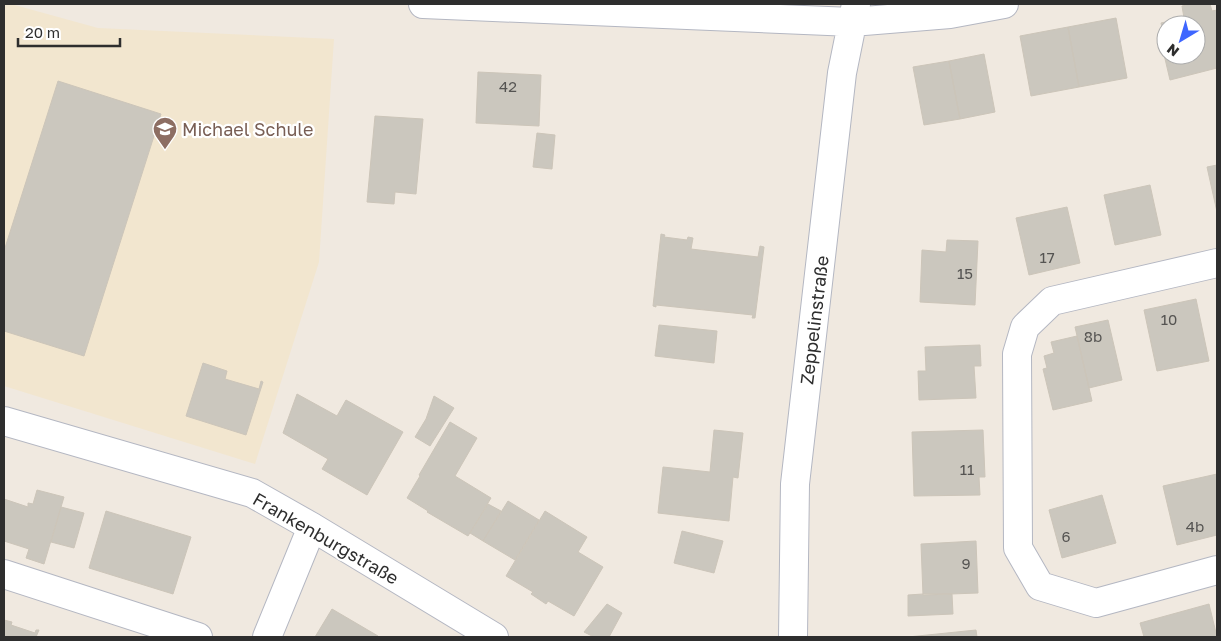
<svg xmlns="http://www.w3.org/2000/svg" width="1221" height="641" font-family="'Golos Text',sans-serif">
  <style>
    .education { fill: #f2e6cf }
    .building { fill: #cbc7be; stroke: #ccc5b9; fill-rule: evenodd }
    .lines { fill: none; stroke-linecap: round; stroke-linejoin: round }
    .street-casing { stroke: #b4b7c2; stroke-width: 30 }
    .street { stroke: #fff; stroke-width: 28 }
    .labels { text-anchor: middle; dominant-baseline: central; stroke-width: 4.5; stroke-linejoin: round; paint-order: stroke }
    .number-label { font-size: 15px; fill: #555452 }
    .education-label { font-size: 18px; fill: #785e54; stroke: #fff; text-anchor: start }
    .street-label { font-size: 18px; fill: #2e2e2e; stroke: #fff }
  </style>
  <rect width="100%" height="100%" fill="#f0e9e0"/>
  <path class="education" d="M 4,4 L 11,4 L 98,28 L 334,39 L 319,262 L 255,464 L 4,386 Z"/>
  <path class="building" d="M 1191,4 L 1210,4 L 1212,11 L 1217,10 L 1217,68 L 1170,80 L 1162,46 L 1166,45 L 1161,23 L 1184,18 L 1182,6 ZM 1166,25 L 1196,25 L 1196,55 L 1166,55 Z
    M 1116,18 L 1127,78 L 1079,87 L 1068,27 Z
    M 1068,27 L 1079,87 L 1031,96 L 1020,36 Z
    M 984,54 L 995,112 L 960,119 L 949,61 Z
    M 949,61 L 960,119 L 924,125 L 913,67 Z
    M 478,72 L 541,75 L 539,126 L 476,123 Z
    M 58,81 L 161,114 L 84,356 L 4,331 L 4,251 Z
    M 375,116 L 423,119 L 416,194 L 395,192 L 394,204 L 367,202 Z
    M 537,133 L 555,135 L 552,169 L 533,167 Z
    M 1217,165 L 1217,212 L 1207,167 Z
    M 1150,185 L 1161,235 L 1115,245 L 1104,195 Z
    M 1067,207 L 1080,263 L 1029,275 L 1016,218 Z
    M 661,234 L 665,235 L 664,237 L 687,240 L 688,237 L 693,238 L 691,249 L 758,257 L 760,246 L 764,247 L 755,318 L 752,318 L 753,315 L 656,305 L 656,307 L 653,306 Z
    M 947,240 L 978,241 L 975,305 L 920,302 L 922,250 L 946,252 Z
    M 1196,299 L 1209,361 L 1157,371 L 1144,310 Z
    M 1108,320 L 1122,380 L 1089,388 L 1075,327 Z
    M 659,325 L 717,331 L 714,363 L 655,356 Z
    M 1077,336 L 1092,401 L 1053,410 L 1043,369 L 1047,368 L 1044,356 L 1054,353 L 1051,342 Z
    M 980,345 L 981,366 L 974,366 L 976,398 L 919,400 L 918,371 L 926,371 L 925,347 Z
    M 203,363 L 227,371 L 225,379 L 259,389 L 261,381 L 263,382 L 246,435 L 186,416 Z
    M 297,394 L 337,416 L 346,400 L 403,432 L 367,495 L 322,469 L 328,459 L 283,433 Z
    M 434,396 L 454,408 L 430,446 L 415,437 L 426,419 Z
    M 450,422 L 477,438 L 455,476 L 491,498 L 468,536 L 427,512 L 428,511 L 407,498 L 420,476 L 419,475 Z
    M 714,430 L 743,433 L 738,478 L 733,477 L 729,521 L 658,513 L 663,467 L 710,472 Z
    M 983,430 L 985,477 L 979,477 L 980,495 L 914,496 L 912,432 Z
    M 1217,474 L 1217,535 L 1177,545 L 1163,486 Z
    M 37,490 L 64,497 L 44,564 L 26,558 L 29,549 L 4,541 L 4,499 L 28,507 L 28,503 L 33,504 Z
    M 1102,495 L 1116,543 L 1062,558 L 1049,510 Z
    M 508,501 L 539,520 L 515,560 L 483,541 Z
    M 488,504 L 501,511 L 483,541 L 470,533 Z
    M 61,507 L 84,513 L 74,548 L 51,542 Z
    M 106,511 L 191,537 L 173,594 L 89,568 Z
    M 545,511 L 587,537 L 578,552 L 603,567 L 574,616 L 548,601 L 546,604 L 531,594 L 533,592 L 506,576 Z
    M 682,531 L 723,541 L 714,573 L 674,563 Z
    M 976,541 L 978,593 L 923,595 L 921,544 Z
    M 923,594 L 952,594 L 953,614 L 908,616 L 908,595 Z
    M 607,604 L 622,613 L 609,637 L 594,637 L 584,632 Z
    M 1209,604 L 1217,637 L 1144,637 L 1140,623 Z
    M 332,609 L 378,636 L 377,637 L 315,637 Z
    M 4,620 L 12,622 L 11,625 L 35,633 L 36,630 L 39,630 L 36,637 L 4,637 Z
    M 976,630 L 977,637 L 908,637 Z"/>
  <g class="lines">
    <defs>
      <path id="street" d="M 423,4 L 852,22 L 950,14 L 1004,4
        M 1217,263 L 1052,301 L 1025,327 L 1017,354 L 1018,548 L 1040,586 L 1096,603 L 1217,570
        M 4,421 L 252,493 L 312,527 L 494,637
        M 4,574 L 198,637
        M 267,637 L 312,527
        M 793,637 L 795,484 L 842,73 L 856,4"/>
    </defs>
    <use href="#street" class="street-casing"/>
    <use href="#street" class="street"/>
  </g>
  <defs>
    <symbol id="school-pin" viewBox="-11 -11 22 30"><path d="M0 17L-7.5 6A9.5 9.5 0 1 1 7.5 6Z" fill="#8d6e63" stroke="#fff"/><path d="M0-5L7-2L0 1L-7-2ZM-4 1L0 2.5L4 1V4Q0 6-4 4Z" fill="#fff"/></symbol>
  </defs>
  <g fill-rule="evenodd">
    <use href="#school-pin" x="151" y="115" width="28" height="38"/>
  </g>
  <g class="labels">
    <g class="number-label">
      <text x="508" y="86">42</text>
      <text x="1047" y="257">17</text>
      <text x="965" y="273">15</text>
      <text x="1169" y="319">10</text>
      <text x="1093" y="336">8b</text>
      <text x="967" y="469">11</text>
      <text x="1195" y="526">4b</text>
      <text x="1066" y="536">6</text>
      <text x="966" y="563">9</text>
    </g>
    <g class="education-label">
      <text x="182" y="129">Michael Schule</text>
    </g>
    <g class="street-label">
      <text transform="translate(814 320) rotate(-83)">Zeppelinstraße</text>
      <text transform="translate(326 538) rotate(30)">Frankenburgstraße</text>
    </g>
  </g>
  <rect width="1221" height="641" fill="none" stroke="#2e2e2e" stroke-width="10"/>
  <g transform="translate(1181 40) rotate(218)"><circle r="24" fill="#ffffff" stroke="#ababab"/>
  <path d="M0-4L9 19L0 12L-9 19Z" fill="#3e66ff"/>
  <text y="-8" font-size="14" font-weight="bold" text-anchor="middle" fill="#2e2e2e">N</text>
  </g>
  <path d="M18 38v8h102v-8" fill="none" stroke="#2e2e2e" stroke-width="2.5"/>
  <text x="25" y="38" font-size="15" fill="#2e2e2e" stroke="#ffffff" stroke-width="4" paint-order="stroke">20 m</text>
</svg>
